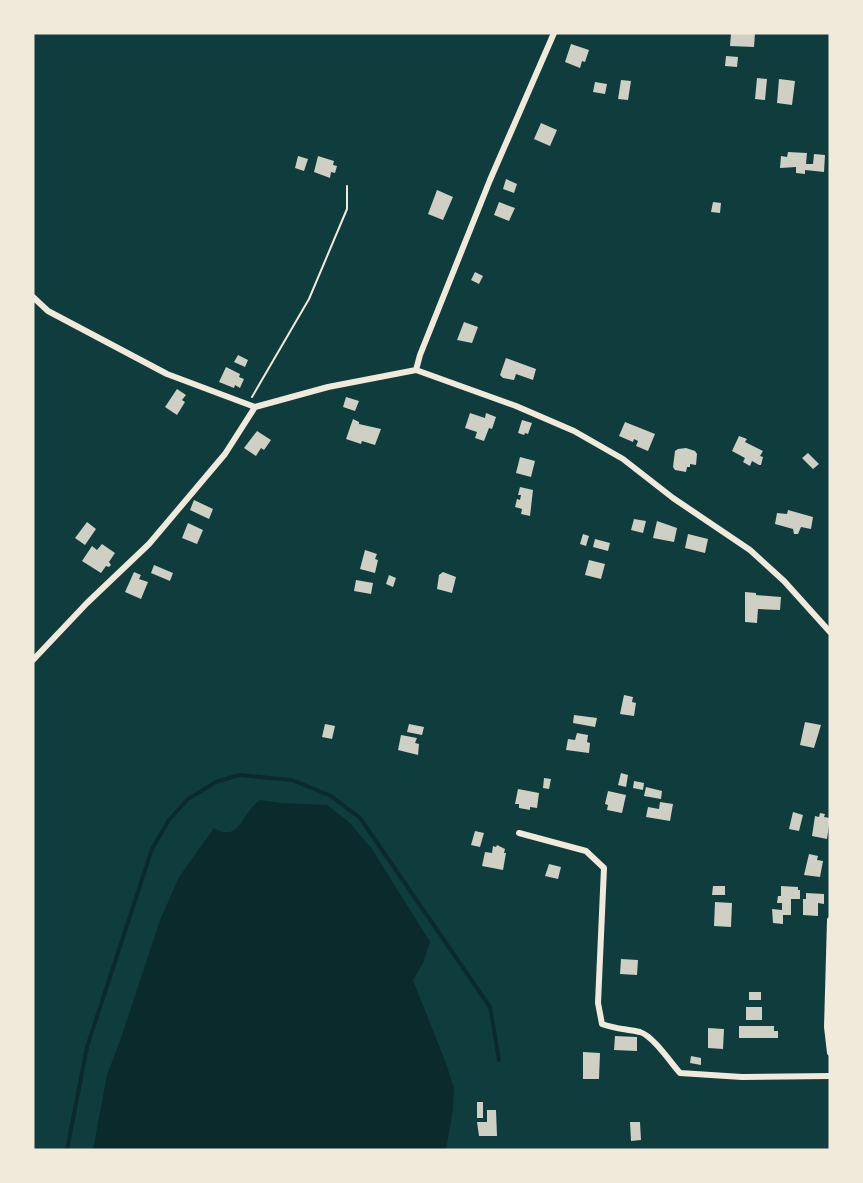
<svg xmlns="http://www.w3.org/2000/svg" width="863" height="1183" font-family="'Exo 2',sans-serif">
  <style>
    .water { fill: #0a2a2b }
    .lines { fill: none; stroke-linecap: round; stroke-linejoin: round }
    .stream { stroke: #0a2a2b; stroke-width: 4 }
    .building { fill: #cfcfc3 }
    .path { stroke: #f1e9da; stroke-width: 2 }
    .minor { stroke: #f1e9da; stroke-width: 6 }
  </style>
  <rect width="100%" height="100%" fill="#0f3d3e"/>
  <path class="water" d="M 260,800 L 281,803 L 327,805 L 349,822 L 372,849 L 430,942 L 423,963 L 413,980 L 447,1066 L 454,1089 L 453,1109 L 446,1150 L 93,1150 L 107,1075 L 121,1038 L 160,920 L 179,877 L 214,828 C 241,843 240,814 260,800 Z"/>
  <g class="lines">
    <path class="stream" d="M 67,1150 L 87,1047 L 152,849 L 169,820 L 188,799 L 216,782 L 239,775 L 292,780 L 331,796 L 360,818 L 490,1007 L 499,1060"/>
  </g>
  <path class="building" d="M 731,33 L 755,33 L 754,47 L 730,46 Z
    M 571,44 L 589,50 L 585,62 L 582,61 L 580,68 L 565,62 Z
    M 726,56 L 738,57 L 737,67 L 725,66 Z
    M 757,78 L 767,79 L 765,100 L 755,99 Z
    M 779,79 L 795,81 L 792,105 L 777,103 Z
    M 621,80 L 631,81 L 628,100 L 618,99 Z
    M 595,82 L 607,84 L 605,94 L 593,92 Z
    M 541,123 L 557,130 L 550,146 L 534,139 Z
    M 788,152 L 807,153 L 806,164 L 813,164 L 814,154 L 825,155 L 824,172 L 805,170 L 805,174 L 796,173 L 796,167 L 780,168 L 781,156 L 787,157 Z
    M 298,156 L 308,159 L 304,171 L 295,168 Z
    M 318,156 L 334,161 L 333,165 L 337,166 L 335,173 L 331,172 L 330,178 L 314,172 Z
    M 506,179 L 517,184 L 514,193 L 503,189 Z
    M 437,190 L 453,197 L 443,220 L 428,214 Z
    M 499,202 L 515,208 L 509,221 L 494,215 Z
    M 713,202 L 721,203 L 720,213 L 711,212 Z
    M 475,272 L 483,276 L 479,284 L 471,280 Z
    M 464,322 L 478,327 L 472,343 L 457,340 Z
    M 238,355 L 248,360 L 245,367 L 234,362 Z
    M 506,358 L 536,369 L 533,380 L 516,374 L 514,380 L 503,378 L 500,375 Z
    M 226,367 L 240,374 L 239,377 L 244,379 L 240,388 L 235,385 L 234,388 L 219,382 Z
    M 177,389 L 186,395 L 182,400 L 185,402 L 177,415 L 165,407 Z
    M 346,397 L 359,401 L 355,411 L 343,407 Z
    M 470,413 L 485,418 L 486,413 L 496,417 L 492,429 L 489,428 L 484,441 L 475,438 L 477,432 L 465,428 Z
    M 353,419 L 359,422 L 359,424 L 381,429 L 375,445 L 362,441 L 361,444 L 346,439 Z
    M 522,420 L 532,423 L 528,434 L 525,433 L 524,435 L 518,433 Z
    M 625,422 L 655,434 L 648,451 L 636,446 L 638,441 L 634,439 L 633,442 L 619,436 Z
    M 257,431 L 271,440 L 264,450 L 261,448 L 256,456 L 244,448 Z
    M 739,436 L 747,439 L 745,442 L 763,451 L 760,456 L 763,457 L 761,465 L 759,465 L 752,461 L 750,466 L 743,462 L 745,458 L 732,451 Z
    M 686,448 L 695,451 L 697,454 L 696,465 L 690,464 L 690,467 L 687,467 L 686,472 L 675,470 L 673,467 L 675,451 L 678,449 Z
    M 808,453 L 819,464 L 813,469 L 802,458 Z
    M 520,457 L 535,461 L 531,477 L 516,473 Z
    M 520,487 L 533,490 L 530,516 L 521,514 L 522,509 L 515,507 L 517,499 L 520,500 L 521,495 L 518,495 Z
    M 194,500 L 213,509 L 209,519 L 190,510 Z
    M 788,510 L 813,517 L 811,529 L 801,527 L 798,534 L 794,534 L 793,529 L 775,524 L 777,513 L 787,514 Z
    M 634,519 L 646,521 L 643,533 L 631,530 Z
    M 657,521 L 677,528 L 674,542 L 653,538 Z
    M 87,522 L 96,529 L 85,545 L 75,538 Z
    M 188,523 L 203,530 L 197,544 L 182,538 Z
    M 583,534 L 589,536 L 586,546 L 580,544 Z
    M 688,534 L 708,539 L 705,553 L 685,548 Z
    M 595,539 L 610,543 L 608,551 L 593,547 Z
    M 102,544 L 115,553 L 109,562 L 111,565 L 109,567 L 106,566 L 101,573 L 82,561 L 92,546 L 97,550 Z
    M 365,550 L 377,554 L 375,559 L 378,560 L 375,573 L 360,569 Z
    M 589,560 L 605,564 L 601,579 L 585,575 Z
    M 154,565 L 173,573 L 170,581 L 151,573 Z
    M 134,572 L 141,575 L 139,579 L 148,582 L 141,599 L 125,592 Z
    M 443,572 L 456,577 L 452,593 L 437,589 L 439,575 Z
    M 389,575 L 396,578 L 393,587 L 386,584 Z
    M 356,580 L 373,583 L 371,594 L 354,591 Z
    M 745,592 L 756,593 L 756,595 L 781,597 L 780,610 L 758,609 L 757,623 L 745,622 Z
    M 624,695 L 633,697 L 632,702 L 636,703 L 634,716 L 620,714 Z
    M 574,715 L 597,718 L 595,727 L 573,723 Z
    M 805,722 L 821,725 L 814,748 L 800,745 Z
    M 325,724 L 335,726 L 332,739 L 322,737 Z
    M 409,724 L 424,727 L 422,735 L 407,732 Z
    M 577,733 L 588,735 L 587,742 L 590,743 L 589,753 L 566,750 L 568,739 L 575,740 Z
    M 401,735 L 417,738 L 415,743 L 419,744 L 418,755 L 398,750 Z
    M 621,773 L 628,775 L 626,787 L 618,785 Z
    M 544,778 L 551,779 L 549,789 L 543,788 Z
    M 634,781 L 644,783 L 643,790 L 633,788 Z
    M 646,787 L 662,791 L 661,799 L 644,796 Z
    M 518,789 L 539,793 L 537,808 L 530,807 L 530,810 L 519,808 L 519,804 L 515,804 Z
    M 608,791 L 626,795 L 622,813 L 607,810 L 608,805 L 605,804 Z
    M 660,802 L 673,804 L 670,821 L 646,817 L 648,807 L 659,809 Z
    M 793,812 L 803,815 L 799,831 L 789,829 Z
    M 820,813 L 825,814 L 824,817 L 830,818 L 827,839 L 812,836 L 815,816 L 819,817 Z
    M 475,831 L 484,833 L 480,847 L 471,845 Z
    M 497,845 L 505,849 L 504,853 L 506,853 L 503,870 L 482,866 L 485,852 L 492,853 L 493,846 L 496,847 Z
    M 809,854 L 818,856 L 817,860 L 823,861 L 820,877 L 804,875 Z
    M 549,864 L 561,867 L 558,879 L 545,876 Z
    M 713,886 L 725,886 L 725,895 L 712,895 Z
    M 781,886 L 798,887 L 798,890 L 800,890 L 800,899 L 791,899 L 791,915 L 783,915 L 783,924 L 773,923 L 772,909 L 782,910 L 782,903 L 777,903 L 778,896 L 781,896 Z
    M 806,893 L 824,894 L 824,904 L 818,903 L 818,916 L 803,915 L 803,899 L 806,899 Z
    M 715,902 L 732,903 L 731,927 L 714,926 Z
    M 621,959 L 638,960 L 637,975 L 620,974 Z
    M 749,992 L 761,992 L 761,1000 L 749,1000 Z
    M 746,1007 L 762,1007 L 762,1020 L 746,1020 Z
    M 739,1026 L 774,1026 L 774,1031 L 778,1031 L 778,1038 L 739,1038 Z
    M 708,1028 L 724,1029 L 723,1049 L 708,1048 Z
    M 615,1036 L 637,1037 L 637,1051 L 614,1050 Z
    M 583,1052 L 600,1053 L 599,1079 L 583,1079 Z
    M 691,1056 L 701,1058 L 701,1065 L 690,1063 Z
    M 477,1102 L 483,1102 L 483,1118 L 477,1118 Z
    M 487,1110 L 496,1110 L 497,1136 L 479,1136 L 477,1122 L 487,1122 Z
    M 630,1122 L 640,1122 L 641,1140 L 631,1141 Z"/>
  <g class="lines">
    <path class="path" d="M 252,397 L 309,299 L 347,209 L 347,186"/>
    <path class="minor" d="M 33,297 L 48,311 L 167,374 L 255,407
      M 416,370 L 516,406 L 574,431 L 623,459 L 673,498 L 750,550 L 784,581 L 830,632
      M 416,370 L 420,355 L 490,180 L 554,33
      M 33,660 L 87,603 L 149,544 L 225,454 L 255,407 L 328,387 L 416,370
      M 519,833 L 586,851 L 604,868 L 598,1003 L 602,1024 C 615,1029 627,1029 640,1032 C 653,1036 671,1063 680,1073 L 742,1077 L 830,1076
      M 830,920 L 827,1027 L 830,1053"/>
  </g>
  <rect width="863" height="1183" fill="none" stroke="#f1e9da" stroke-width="69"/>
</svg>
